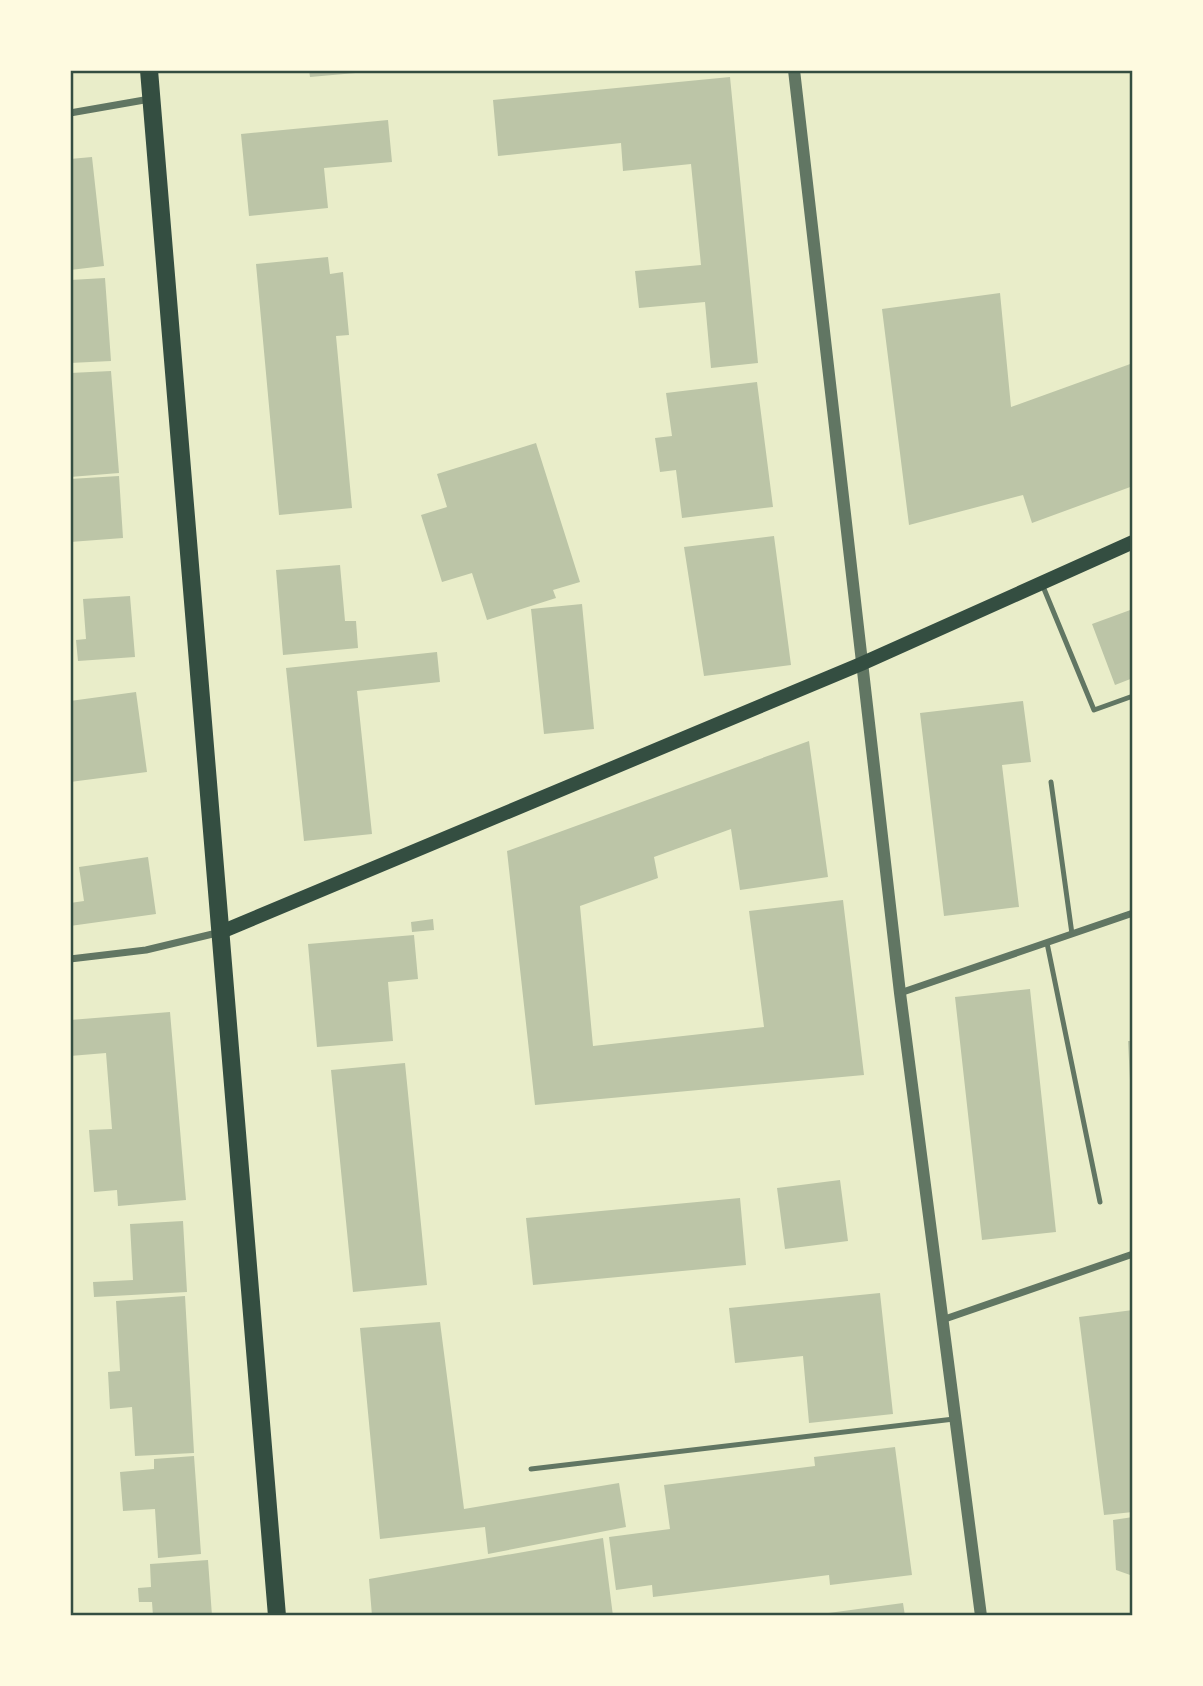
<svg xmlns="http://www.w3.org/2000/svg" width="1203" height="1686" font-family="'Fira Sans',sans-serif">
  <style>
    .building { fill: #bcc5a7 }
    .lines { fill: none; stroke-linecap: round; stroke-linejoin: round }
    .service { stroke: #617663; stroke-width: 5 }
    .minor { stroke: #617663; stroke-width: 7 }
    .tertiary { stroke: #617663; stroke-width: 12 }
    .secondary { stroke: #344e41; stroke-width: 14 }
    .primary { stroke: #344e41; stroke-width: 18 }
    .neatline { fill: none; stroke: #344e41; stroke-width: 2.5 }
  </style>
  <rect width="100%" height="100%" fill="#e9edc9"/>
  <path class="building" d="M 309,70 L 367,70 L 367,72 L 310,77 Z
    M 730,77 L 758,363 L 711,368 L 705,302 L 639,308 L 635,271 L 701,265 L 691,164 L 623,171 L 621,143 L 498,156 L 493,100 Z
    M 388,120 L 392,162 L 324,168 L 328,208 L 249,216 L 241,134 Z
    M 92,157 L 104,266 L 70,270 L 70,159 Z
    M 328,257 L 330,274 L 343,272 L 349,335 L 336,336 L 352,508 L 279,515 L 256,264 Z
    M 105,278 L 111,361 L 70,363 L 70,280 Z
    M 1000,293 L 1011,407 L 1133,363 L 1133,486 L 1032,523 L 1023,495 L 909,525 L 882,309 Z
    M 111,371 L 119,473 L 70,477 L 70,373 Z
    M 757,382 L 773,507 L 682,518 L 676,470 L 660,472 L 655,438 L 672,436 L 666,393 Z
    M 536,443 L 580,582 L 553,590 L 556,598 L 487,620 L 472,573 L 442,582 L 421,515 L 447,507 L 437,474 Z
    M 119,476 L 123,538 L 70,542 L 70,479 Z
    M 774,536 L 791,665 L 704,676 L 684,547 Z
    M 340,565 L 345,621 L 356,621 L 358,648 L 283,655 L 276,570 Z
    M 130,596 L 135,657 L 78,661 L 76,640 L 86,639 L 83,599 Z
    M 582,604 L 594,729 L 544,734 L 531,609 Z
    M 1133,609 L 1133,678 L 1115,685 L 1092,624 Z
    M 437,652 L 440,682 L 357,691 L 372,834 L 304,841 L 286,668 Z
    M 136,692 L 147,772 L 70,782 L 70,701 Z
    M 1023,701 L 1031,762 L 1002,765 L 1019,907 L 944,916 L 920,713 Z
    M 809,741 L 828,877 L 740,890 L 731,829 L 654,857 L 658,878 L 580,906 L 593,1046 L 764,1027 L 749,911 L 843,900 L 864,1075 L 535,1105 L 507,851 Z
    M 148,857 L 156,914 L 70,926 L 70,903 L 84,901 L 79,867 Z
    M 433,919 L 434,930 L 412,932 L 411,922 Z
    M 414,935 L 418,979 L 388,982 L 393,1041 L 317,1047 L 308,944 Z
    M 1030,989 L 1056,1232 L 982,1240 L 955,997 Z
    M 170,1012 L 186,1200 L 118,1206 L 117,1190 L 94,1192 L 89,1130 L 112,1129 L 106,1053 L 70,1056 L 70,1020 Z
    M 1128,1041 L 1133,1041 L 1133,1100 L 1131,1100 Z
    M 405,1063 L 427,1285 L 353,1292 L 331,1070 Z
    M 840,1180 L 848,1241 L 785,1249 L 777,1188 Z
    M 740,1198 L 746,1265 L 533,1285 L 526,1218 Z
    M 183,1221 L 187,1292 L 94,1297 L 93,1282 L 133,1280 L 130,1224 Z
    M 880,1293 L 893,1414 L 809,1423 L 803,1356 L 735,1363 L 729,1308 Z
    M 185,1296 L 194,1453 L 135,1456 L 132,1407 L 110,1409 L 108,1372 L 120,1371 L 116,1301 Z
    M 1133,1310 L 1133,1512 L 1104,1515 L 1079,1317 Z
    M 440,1322 L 464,1509 L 619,1483 L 626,1527 L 488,1554 L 485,1527 L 380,1539 L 360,1328 Z
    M 895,1447 L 912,1575 L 830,1585 L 829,1575 L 653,1597 L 652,1585 L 616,1590 L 609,1537 L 670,1529 L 664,1485 L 815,1466 L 814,1457 Z
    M 194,1456 L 201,1554 L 158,1558 L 155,1509 L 123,1511 L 120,1472 L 154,1469 L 154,1459 Z
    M 1133,1517 L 1133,1576 L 1116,1570 L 1113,1520 Z
    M 603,1538 L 613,1616 L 372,1616 L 369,1579 Z
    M 208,1560 L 212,1616 L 153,1616 L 152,1602 L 139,1602 L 138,1588 L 151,1587 L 150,1564 Z
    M 903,1603 L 905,1616 L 821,1616 L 821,1614 Z"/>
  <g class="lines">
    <path class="service" d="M 1042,584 L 1094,710 L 1133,696
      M 1051,782 L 1072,934
      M 1047,943 L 1100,1202
      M 531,1469 L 954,1419"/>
    <path class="minor" d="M 70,113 L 150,99
      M 70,959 L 146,950 L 221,932
      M 900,993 L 1133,913
      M 942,1320 L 1133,1254"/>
    <path class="tertiary" d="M 794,70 L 900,993 L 981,1616"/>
    <path class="secondary" d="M 221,932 L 861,664 L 1133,542"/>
    <path class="primary" d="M 149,70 L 277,1616"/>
  </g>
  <rect width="1203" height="1686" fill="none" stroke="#fefae0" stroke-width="144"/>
  <rect x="72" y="72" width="1059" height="1542" class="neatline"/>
</svg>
